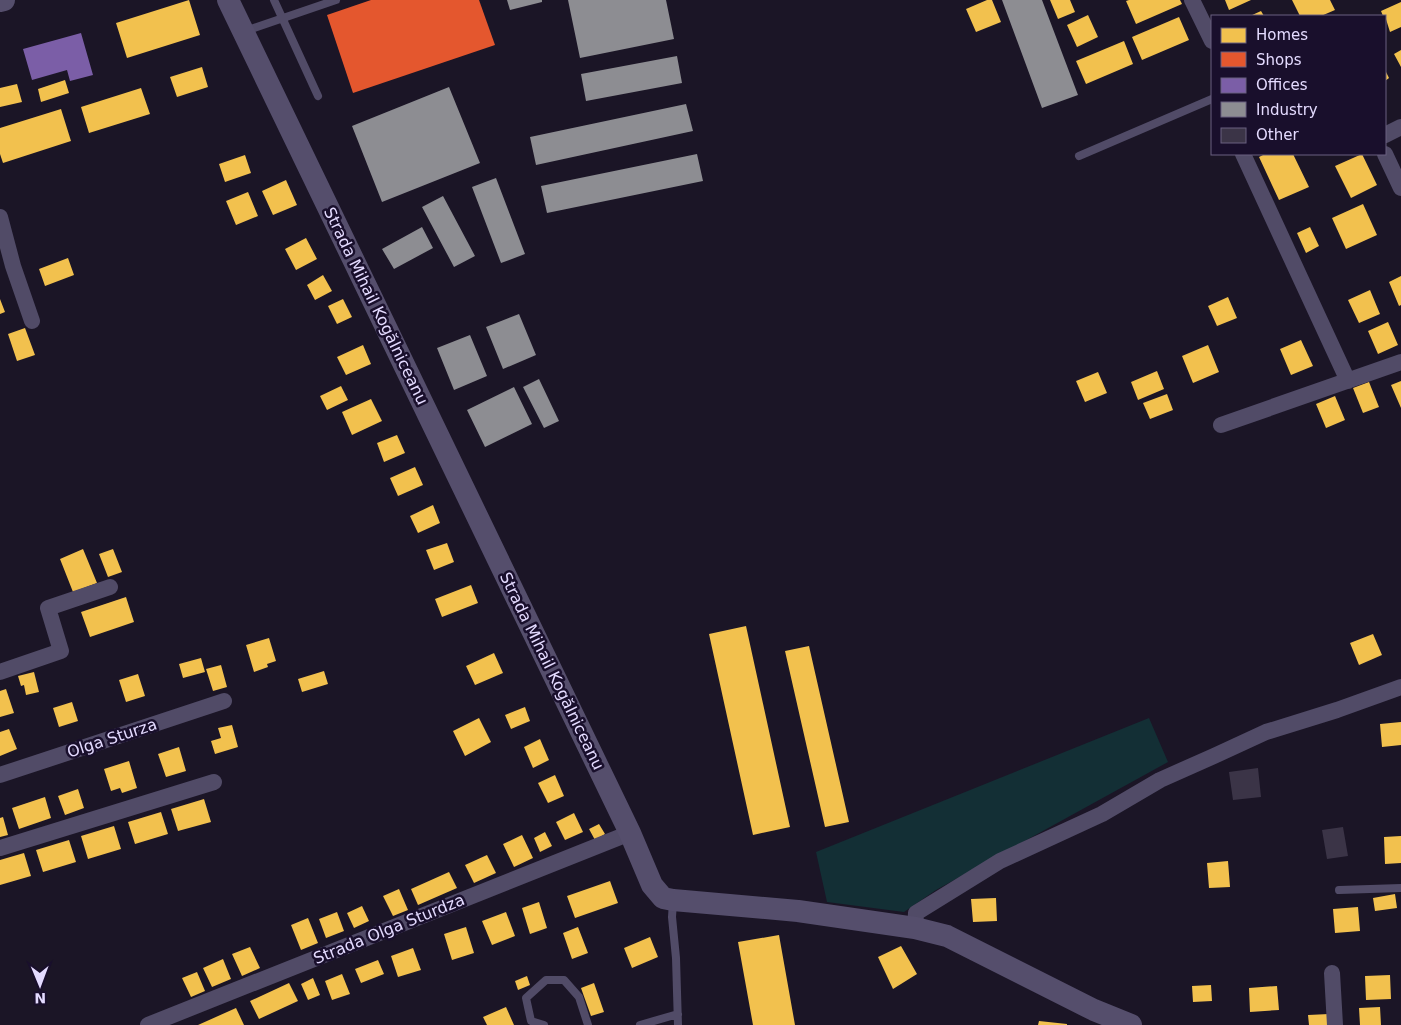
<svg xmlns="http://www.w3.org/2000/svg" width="1401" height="1025" font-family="'DejaVu Sans',sans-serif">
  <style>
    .green { fill: #132f35 }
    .homes { fill: #f2c14e }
    .shops { fill: #e4572e }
    .offices { fill: #7b5ea7 }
    .industry { fill: #8d8d92 }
    .building { fill: #3b3447 }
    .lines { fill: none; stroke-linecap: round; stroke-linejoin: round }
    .lane { stroke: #514b67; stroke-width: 8 }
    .street { stroke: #514b67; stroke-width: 16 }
    .secondary { stroke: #554e6c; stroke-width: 22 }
    .labels { text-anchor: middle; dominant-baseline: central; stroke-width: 5; stroke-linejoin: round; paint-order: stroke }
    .street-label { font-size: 16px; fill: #e4dbff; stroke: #190f2c }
  </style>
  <rect width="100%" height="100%" fill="#1b1526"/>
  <path class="green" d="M 1149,718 L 1168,762 L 936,890 L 904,912 L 827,902 L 816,852 Z"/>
  <path class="homes" d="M 189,0 L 200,35 L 127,58 L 116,23 Z
    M 987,0 L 992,0 L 1001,22 L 976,32 L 966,9 Z
    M 1050,0 L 1070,0 L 1075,12 L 1058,19 Z
    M 1129,0 L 1180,0 L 1182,4 L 1136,24 L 1126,1 Z
    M 1225,0 L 1251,0 L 1229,10 Z
    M 1292,0 L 1330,0 L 1335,10 L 1321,16 L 1300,16 Z
    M 1401,2 L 1401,27 L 1390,32 L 1385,16 L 1383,16 L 1381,11 Z
    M 1261,11 L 1264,16 L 1250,16 Z
    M 1088,15 L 1098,37 L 1077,47 L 1067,25 Z
    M 1179,17 L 1189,40 L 1142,60 L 1132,37 Z
    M 1124,41 L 1133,64 L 1086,84 L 1076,61 Z
    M 1401,50 L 1401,67 L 1394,54 Z
    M 202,67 L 208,87 L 177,97 L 170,77 Z
    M 1385,70 L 1389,78 L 1385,81 Z
    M 65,80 L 69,93 L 41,102 L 38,89 Z
    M 17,84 L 22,102 L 0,107 L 0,88 Z
    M 141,88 L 150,114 L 89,133 L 81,107 Z
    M 61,109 L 71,141 L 3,163 L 0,154 L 0,128 Z
    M 1265,154 L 1293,154 L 1309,187 L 1279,200 L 1259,157 Z
    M 1362,154 L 1377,185 L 1351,198 L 1335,166 Z
    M 245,155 L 251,173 L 225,182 L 219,164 Z
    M 286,180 L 297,205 L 273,215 L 262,191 Z
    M 248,192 L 258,216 L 236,225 L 226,201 Z
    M 1363,204 L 1377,235 L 1346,249 L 1332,218 Z
    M 1310,227 L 1319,246 L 1306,253 L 1297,233 Z
    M 306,238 L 317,259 L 296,270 L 285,249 Z
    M 68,258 L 74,275 L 45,286 L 39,269 Z
    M 323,275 L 332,291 L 315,300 L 307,285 Z
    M 1401,276 L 1401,305 L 1399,306 L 1389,282 Z
    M 1370,290 L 1380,314 L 1359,323 L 1348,300 Z
    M 1228,297 L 1237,318 L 1217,326 L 1208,306 Z
    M 0,299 L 5,312 L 0,314 Z
    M 343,299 L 352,317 L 337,324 L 328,306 Z
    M 1388,322 L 1398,345 L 1378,354 L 1368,331 Z
    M 25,328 L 35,355 L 17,361 L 8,334 Z
    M 1301,340 L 1313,366 L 1291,375 L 1280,349 Z
    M 363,345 L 371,364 L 346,375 L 337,357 Z
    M 1208,345 L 1219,372 L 1193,383 L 1182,356 Z
    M 1157,371 L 1164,389 L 1138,400 L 1131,382 Z
    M 1098,372 L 1107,393 L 1085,402 L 1076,381 Z
    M 1401,381 L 1401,408 L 1391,385 Z
    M 1369,382 L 1379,407 L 1363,413 L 1353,388 Z
    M 341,386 L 348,400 L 327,410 L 320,396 Z
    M 1167,394 L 1173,410 L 1150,419 L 1143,403 Z
    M 1335,396 L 1345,420 L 1326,428 L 1316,404 Z
    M 371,399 L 382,421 L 352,435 L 342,412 Z
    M 397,435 L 405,453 L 384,462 L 377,443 Z
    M 415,467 L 423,485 L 398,496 L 390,478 Z
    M 433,505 L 440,523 L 418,533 L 410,516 Z
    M 447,543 L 454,562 L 434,570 L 426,550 Z
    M 83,549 L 97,583 L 73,592 L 60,559 Z
    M 113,549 L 122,572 L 108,577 L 99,554 Z
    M 471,585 L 478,603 L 442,617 L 435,599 Z
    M 126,597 L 134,622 L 90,637 L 81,612 Z
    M 746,626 L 790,827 L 753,835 L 709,634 Z
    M 1373,634 L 1382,655 L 1359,665 L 1350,643 Z
    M 269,638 L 276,661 L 267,664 L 268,667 L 254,672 L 246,645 Z
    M 809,646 L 849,822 L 825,827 L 785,651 Z
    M 494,653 L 503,673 L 475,685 L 466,666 Z
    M 201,658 L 205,672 L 183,678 L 179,664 Z
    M 221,665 L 227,687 L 213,691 L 206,669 Z
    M 324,671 L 328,684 L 302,692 L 298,679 Z
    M 34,672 L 39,692 L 26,695 L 24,685 L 21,686 L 18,676 Z
    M 138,674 L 145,696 L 126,702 L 119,680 Z
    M 6,689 L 14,713 L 0,717 L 0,691 Z
    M 72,702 L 78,721 L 59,727 L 53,708 Z
    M 525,707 L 530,721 L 511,729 L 505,715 Z
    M 479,718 L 491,742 L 465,756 L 453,731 Z
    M 1401,722 L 1401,745 L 1382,747 L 1380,724 Z
    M 232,725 L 238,747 L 215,754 L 211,741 L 221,738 L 218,728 Z
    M 9,729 L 17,749 L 0,756 L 0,732 Z
    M 540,739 L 549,760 L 533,768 L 524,747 Z
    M 179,747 L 186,771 L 166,777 L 158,754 Z
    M 129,761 L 137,788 L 122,793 L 120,788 L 111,791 L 104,769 Z
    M 555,775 L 564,796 L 548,803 L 538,783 Z
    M 78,789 L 84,808 L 65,815 L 58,796 Z
    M 45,797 L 51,818 L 19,829 L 12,808 Z
    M 204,799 L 211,822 L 178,831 L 171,809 Z
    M 161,812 L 168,834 L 135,844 L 128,822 Z
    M 574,813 L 583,832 L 565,840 L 556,822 Z
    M 3,817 L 8,835 L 0,837 L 0,818 Z
    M 599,824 L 605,834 L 595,840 L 589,829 Z
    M 114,826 L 121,849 L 88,859 L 81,836 Z
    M 545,832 L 552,846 L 540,852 L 534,838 Z
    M 522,835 L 533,858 L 514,867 L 503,844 Z
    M 1401,836 L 1401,863 L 1385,864 L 1384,837 Z
    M 69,840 L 76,862 L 43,872 L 36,850 Z
    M 24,853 L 31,876 L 0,885 L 0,860 Z
    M 487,855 L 496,873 L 474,883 L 465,865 Z
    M 1228,861 L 1230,887 L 1209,888 L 1207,863 Z
    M 449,872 L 457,888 L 418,905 L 411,889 Z
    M 610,881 L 618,903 L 575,918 L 567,896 Z
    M 399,889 L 408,910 L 393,916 L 383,896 Z
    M 1395,894 L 1397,908 L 1375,911 L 1373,898 Z
    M 996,898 L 997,921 L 973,922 L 971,899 Z
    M 539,902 L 547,928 L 530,934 L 522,908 Z
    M 362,906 L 369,921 L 354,928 L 347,913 Z
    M 1358,907 L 1360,931 L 1335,933 L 1333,909 Z
    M 337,912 L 344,931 L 326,938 L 319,919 Z
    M 506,912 L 515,936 L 492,945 L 482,921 Z
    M 308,918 L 318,943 L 301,950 L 291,925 Z
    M 466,927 L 474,953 L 452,960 L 444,934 Z
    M 578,927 L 588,953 L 572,959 L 563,933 Z
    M 779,935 L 795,1025 L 753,1025 L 738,942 Z
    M 650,937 L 658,957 L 632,968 L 624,948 Z
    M 901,946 L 917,974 L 893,989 L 878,957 Z
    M 250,947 L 260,968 L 242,976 L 232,954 Z
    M 413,948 L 421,970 L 398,977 L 391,956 Z
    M 223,959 L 231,979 L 212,987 L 203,968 Z
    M 378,960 L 384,974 L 361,983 L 355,969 Z
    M 197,972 L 205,991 L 191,997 L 182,978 Z
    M 342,974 L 350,994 L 332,1000 L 325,981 Z
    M 1390,975 L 1391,999 L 1366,1000 L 1365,976 Z
    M 527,976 L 530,985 L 518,990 L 515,981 Z
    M 313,978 L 320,995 L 308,1000 L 301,984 Z
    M 289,983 L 298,1001 L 259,1019 L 250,1001 Z
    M 594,983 L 604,1012 L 591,1016 L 581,988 Z
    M 1211,985 L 1212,1001 L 1193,1002 L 1192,986 Z
    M 1277,986 L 1279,1010 L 1250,1012 L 1249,988 Z
    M 506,1007 L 514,1025 L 487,1025 L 483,1017 Z
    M 1380,1007 L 1381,1025 L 1360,1025 L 1359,1008 Z
    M 236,1008 L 244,1025 L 198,1025 Z
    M 1329,1014 L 1330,1025 L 1309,1025 L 1308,1015 Z
    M 1039,1021 L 1067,1024 L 1067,1025 L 1038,1025 Z"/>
  <path class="shops" d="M 371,0 L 479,0 L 495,45 L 353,93 L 327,15 Z"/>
  <path class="offices" d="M 81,33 L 93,75 L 70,81 L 67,70 L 32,80 L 23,49 Z"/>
  <path class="industry" d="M 507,0 L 542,0 L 542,2 L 510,10 Z
    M 568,0 L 666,0 L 674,39 L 580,58 Z
    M 1002,0 L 1042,0 L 1078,95 L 1042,108 Z
    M 677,56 L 682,83 L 586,101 L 581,74 Z
    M 449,87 L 480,163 L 382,202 L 352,126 Z
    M 686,104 L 693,131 L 536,165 L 530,137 Z
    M 697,154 L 703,181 L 547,213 L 541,186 Z
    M 496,178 L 525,254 L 501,263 L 472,187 Z
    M 443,196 L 475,256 L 454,267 L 422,207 Z
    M 422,227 L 433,248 L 394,269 L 382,249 Z
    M 519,314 L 536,355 L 503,369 L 486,327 Z
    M 470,335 L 487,376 L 454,390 L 437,348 Z
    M 539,379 L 559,421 L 544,428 L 523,387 Z
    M 514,387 L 532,424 L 485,447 L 467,410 Z"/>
  <path class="building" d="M 1258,768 L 1261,797 L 1233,800 L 1229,772 Z
    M 1343,827 L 1348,856 L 1327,859 L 1322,830 Z"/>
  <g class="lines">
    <path class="lane" d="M 274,0 L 318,96
      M 245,31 L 336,0
      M 1079,156 L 1212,99
      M 1339,890 L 1401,888
      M 673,902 L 672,917 L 676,958 L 678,1025
      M 544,1025 L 531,1021 L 526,998 L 546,980 L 564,980 L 579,997 L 588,1025
      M 640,1025 L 678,1014"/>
    <path class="street" d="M 1192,0 L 1212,41
      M 1385,135 L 1401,127
      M 1243,154 L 1348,381
      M 1385,154 L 1401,188
      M 0,217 L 13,266 L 32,321
      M 1221,425 L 1401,362
      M 0,672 L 61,651 L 48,608 L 110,587
      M 0,775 L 224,701
      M 0,848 L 214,782
      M 915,928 L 916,913 L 1000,861 L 1102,814 L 1160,780 L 1214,756 L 1266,732 L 1337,710 L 1401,687
      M 1332,973 L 1335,1025
      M 148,1025 L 630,833"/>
    <path class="secondary" d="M 228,0 L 630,833 L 652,885 L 663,898 L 673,900 L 798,911 L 915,928 L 947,936 L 1094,1010 L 1131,1025
      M 0,1 L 4,0"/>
  </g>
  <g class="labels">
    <g class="street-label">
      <text transform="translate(376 306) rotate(64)">Strada Mihail Kogălniceanu</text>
      <text transform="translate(552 671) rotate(64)">Strada Mihail Kogălniceanu</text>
      <text transform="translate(112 738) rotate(-18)">Olga Sturza</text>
      <text transform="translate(389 929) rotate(-22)">Strada Olga Sturdza</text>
    </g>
  </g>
  <rect x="1211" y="15" width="175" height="140" fill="#190f2c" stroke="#6a6180"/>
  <rect x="1221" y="28" width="25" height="15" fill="#f2c14e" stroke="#6a6180"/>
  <text x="1256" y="40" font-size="15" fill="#e4dbff">Homes</text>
  <rect x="1221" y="52" width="25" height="15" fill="#e4572e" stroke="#6a6180"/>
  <text x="1256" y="65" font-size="15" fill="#e4dbff">Shops</text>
  <rect x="1221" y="78" width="25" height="15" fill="#7b5ea7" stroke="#6a6180"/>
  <text x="1256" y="90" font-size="15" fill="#e4dbff">Offices</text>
  <rect x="1221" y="102" width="25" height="15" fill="#8d8d92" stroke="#6a6180"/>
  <text x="1256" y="115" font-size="15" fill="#e4dbff">Industry</text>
  <rect x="1221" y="128" width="25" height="15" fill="#3b3447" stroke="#6a6180"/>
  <text x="1256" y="140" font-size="15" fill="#e4dbff">Other</text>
  <g transform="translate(40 985) rotate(179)" stroke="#190f2c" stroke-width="4" paint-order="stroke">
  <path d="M0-4L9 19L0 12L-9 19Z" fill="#e4dbff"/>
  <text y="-8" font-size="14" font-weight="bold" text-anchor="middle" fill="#e4dbff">N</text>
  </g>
</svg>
